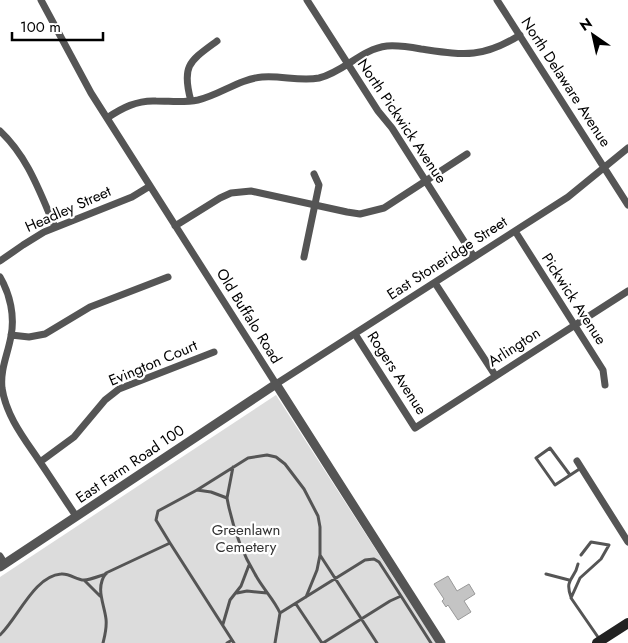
<svg xmlns="http://www.w3.org/2000/svg" width="628" height="643" font-family="Jost,sans-serif">
  <style>
    .green { fill: #dcdcdc }
    .building { fill: #c4c4c4; stroke: #999 }
    .lines { fill: none; stroke-linecap: round; stroke-linejoin: round }
    .service { stroke: #555; stroke-width: 3 }
    .minor { stroke: #555; stroke-width: 7 }
    .tertiary { stroke: #555; stroke-width: 9 }
    .secondary { stroke: #222; stroke-width: 10 }
    .labels { text-anchor: middle; dominant-baseline: central; stroke-width: 4.5; stroke-linejoin: round; paint-order: stroke }
    .street-label { font-size: 15px; fill: #000; stroke: #fff }
    .park-label { font-size: 15px; fill: #333; stroke: #fff }
  </style>
  <rect width="100%" height="100%" fill="#fff"/>
  <path class="green" d="M 276,395 L 436,643 L 0,643 L 0,577 Z"/>
  <path class="building" d="M 448,576 L 457,591 L 469,584 L 475,594 L 464,601 L 471,612 L 458,620 L 448,605 L 446,607 L 442,601 L 444,599 L 434,584 Z"/>
  <g class="lines">
    <path class="service" d="M 570,475 L 550,448 L 536,458 L 555,485 L 581,468
      M 197,490 L 211,492 L 227,498 C 232,525 241,551 255,574 C 262,588 274,599 280,613
      M 227,498 L 233,467
      M 170,543 L 156,520 L 158,511 L 197,490 L 248,458 L 267,455 L 276,457 L 285,464 L 304,489 L 318,516 L 320,527 L 320,555 L 377,643
      M 581,555 L 591,542 L 609,545 L 601,559 L 580,578 L 571,598 L 600,640
      M 546,574 L 569,580
      M 84,580 L 100,596
      M 237,593 L 247,591 L 267,593
      M 306,597 L 317,570 L 320,555
      M 571,597 C 564,578 575,580 578,564
      M 296,604 L 322,643
      M 223,624 L 230,600 L 241,586 L 249,565
      M 0,635 C 18,618 34,576 61,574 C 70,573 76,580 84,580 C 90,580 99,576 106,574
      M 103,643 C 105,635 107,628 106,619 C 104,603 95,588 106,573 L 170,543 L 234,643
      M 227,643 L 232,640
      M 275,643 L 280,613 L 365,560 L 374,559 L 379,562 L 401,596
      M 323,643 L 390,601 L 401,596 L 431,643"/>
    <path class="minor" d="M 41,0 L 91,93 L 276,384 L 568,197 L 628,148
      M 307,0 L 378,111 L 392,128 L 474,257
      M 497,0 L 628,205
      M 191,101 C 181,65 190,61 217,41
      M 107,118 C 122,108 137,100 156,101 C 171,101 183,103 198,100 C 220,95 239,79 262,77 C 281,75 300,82 319,78 C 344,72 361,49 387,46 C 399,45 410,47 421,49 C 463,55 482,59 520,35
      M 0,131 C 28,157 40,193 55,227
      M 175,226 L 220,198 L 231,193 L 251,191 L 347,212 L 360,214 L 384,208 L 467,154
      M 515,231 L 603,370 L 605,385
      M 304,257 L 319,185 L 314,174
      M 0,261 L 23,245 L 44,232 L 132,197 L 150,186
      M 0,277 C 10,294 15,316 11,336 C 8,354 0,369 2,388 C 6,415 23,437 38,459 C 51,478 63,497 76,516
      M 435,283 L 495,375
      M 355,334 L 415,428 L 628,291
      M 11,335 L 29,337 L 45,334 L 90,307 L 168,277
      M 577,461 L 628,542
      M 40,462 L 74,437 L 105,400 L 119,389 L 214,352
      M 0,556 L 5,564"/>
    <path class="tertiary" d="M 0,567 L 276,384 L 441,643"/>
    <path class="secondary" d="M 597,643 L 628,623"/>
  </g>
  <g class="labels">
    <g class="street-label">
      <text transform="translate(566 82) rotate(57)">North Delaware Avenue</text>
      <text transform="translate(402 121) rotate(56)">North Pickwick Avenue</text>
      <text transform="translate(68 209) rotate(-24)">Headley Street</text>
      <text transform="translate(447 258) rotate(-33)">East Stoneridge Street</text>
      <text transform="translate(574 299) rotate(57)">Pickwick Avenue</text>
      <text transform="translate(249 316) rotate(58)">Old Buffalo Road</text>
      <text transform="translate(514 347) rotate(-33)">Arlington</text>
      <text transform="translate(153 363) rotate(-23)">Evington Court</text>
      <text transform="translate(397 373) rotate(57)">Rogers Avenue</text>
      <text transform="translate(130 464) rotate(-34)">East Farm Road 100</text>
    </g>
    <g class="park-label">
      <text x="246" y="530">Greenlawn<tspan x="246" dy="17">Cemetery</tspan></text>
    </g>
  </g>
  <g transform="translate(593 35) rotate(326)" stroke="#ffffff" stroke-width="4" paint-order="stroke">
  <path d="M0-4L9 19L0 12L-9 19Z" fill="#000000"/>
  <text y="-8" font-size="14" font-weight="bold" text-anchor="middle" fill="#000000">N</text>
  </g>
  <path d="M12 32v8h91v-8" fill="none" stroke="#000000" stroke-width="2.5"/>
  <text x="20" y="32" font-size="15" fill="#000000" stroke="#ffffff" stroke-width="4" paint-order="stroke">100 m</text>
</svg>
